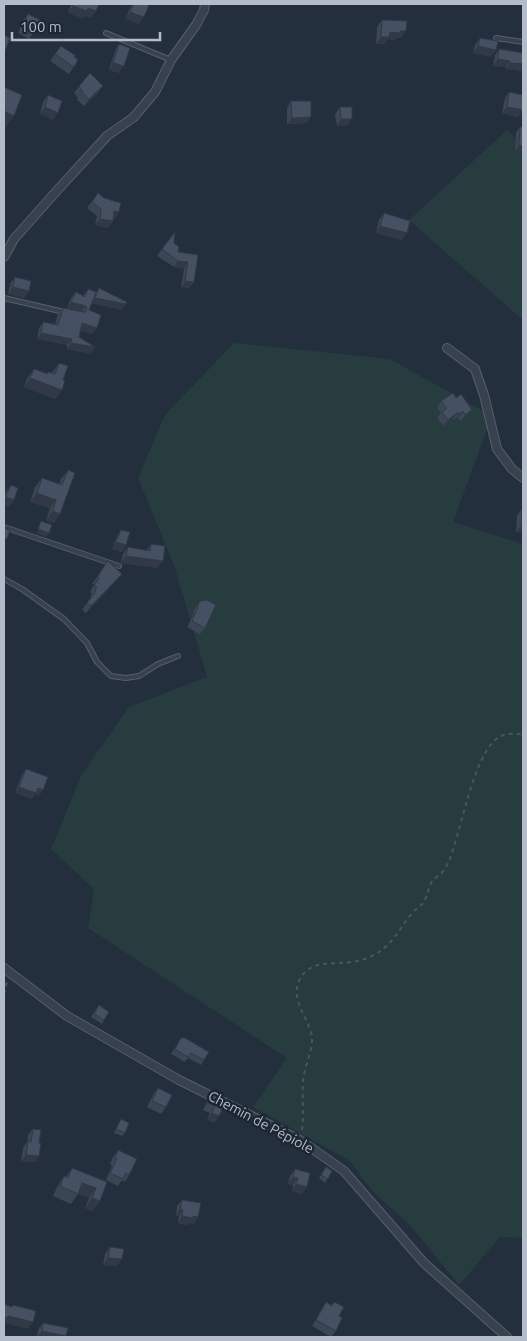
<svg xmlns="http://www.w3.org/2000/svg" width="527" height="1341" font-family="Ubuntu,sans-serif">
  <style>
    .green { fill: #263c3f }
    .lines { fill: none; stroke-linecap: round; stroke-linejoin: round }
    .service-casing { stroke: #565f6c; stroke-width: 6 }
    .minor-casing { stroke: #565f6c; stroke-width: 10 }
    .path { stroke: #44595c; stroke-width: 2; stroke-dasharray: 4 4; stroke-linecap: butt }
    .service { stroke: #38414e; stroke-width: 4 }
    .minor { stroke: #38414e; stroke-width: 8 }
    .wall { fill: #3b4654 }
    .shaded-wall { fill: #303945 }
    .building { fill: #455162; stroke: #303945 }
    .labels { text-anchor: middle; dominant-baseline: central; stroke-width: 5; stroke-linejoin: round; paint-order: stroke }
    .street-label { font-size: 14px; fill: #b4bcc9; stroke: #1d2633 }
  </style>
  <rect width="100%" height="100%" fill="#242f3e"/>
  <path class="green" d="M 507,130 L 523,146 L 523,320 L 409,220 Z
    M 234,343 L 390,359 L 492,416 L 453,522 L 523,544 L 523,1238 L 500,1237 L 459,1285 L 410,1225 L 372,1191 L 350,1161 L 253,1107 L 287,1058 L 88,928 L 94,889 L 51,849 L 82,774 L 129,707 L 207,677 L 175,568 L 138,478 L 165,415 Z"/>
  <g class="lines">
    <defs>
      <path id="service" d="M 106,33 L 171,60
        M 496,38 L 523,42
        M 4,298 L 64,312
        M 4,527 L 119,566
        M 4,579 L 22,589 L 64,619 L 87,643 L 97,662 L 111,676 L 126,678 L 139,676 L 158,664 L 178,656"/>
      <path id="minor" d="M 4,257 L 14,239 L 53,195 L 107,136 L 134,117 L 155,92 L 171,60 L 196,25 L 204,10 L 205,4
        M 447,348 L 475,369 L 484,395 L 497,449 L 512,469 L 523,478
        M 4,968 L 67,1016 L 179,1080 L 300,1140 L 344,1171 L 424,1263 L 507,1337"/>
    </defs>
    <use href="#service" class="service-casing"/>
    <use href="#minor" class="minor-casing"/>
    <path class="path" d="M 4,994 L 7,982
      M 302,1130 C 304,1114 302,1098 303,1081 C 304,1067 313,1051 312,1037 C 309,1017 289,1000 300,979 C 311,959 332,965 351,962 C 361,961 371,957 379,952 C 395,941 401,926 413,912 C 417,908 422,906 424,901 C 428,895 428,887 433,880 C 437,876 443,873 446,867 C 461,840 473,743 504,735 C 510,733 517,734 523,734"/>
    <use href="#service" class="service"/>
    <use href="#minor" class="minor"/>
  </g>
  <path class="wall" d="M 71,4 L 99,4 L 91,18 L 84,16 L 82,18 L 68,13 Z
    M 133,4 L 146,4 L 139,24 L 126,19 L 129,10 Z
    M 28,14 L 34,32 L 29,39 L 18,33 L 23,21 Z
    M 382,20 L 401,38 L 397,38 L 395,40 L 388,39 L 384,44 L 376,44 L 377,27 Z
    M 480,38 L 491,57 L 473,53 L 475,45 Z
    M 119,44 L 119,73 L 109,70 L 115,51 Z
    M 61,46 L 78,60 L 69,74 L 50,61 Z
    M 499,49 L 523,53 L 523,71 L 506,69 L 506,67 L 493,66 L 495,55 Z
    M 79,86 L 98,93 L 84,106 L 77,100 L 78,98 L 74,93 Z
    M 509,92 L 522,111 L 518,117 L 502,113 L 505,98 Z
    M 48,95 L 53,120 L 40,114 L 43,102 Z
    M 291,101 L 307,123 L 287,124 L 287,108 Z
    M 340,107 L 347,126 L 337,126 L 335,114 Z
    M 520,127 L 523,127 L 523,151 L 515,151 L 516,133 Z
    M 98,193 L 119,212 L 115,219 L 113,218 L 113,221 L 108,228 L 95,225 L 97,216 L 87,208 Z
    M 384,213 L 402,240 L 376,233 L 379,220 Z
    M 175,232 L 174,243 L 178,252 L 198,255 L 194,282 L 189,288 L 181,287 L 184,269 L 174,267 L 157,256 Z
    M 15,277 L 29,291 L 24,298 L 8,294 L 10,284 Z
    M 99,288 L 122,310 L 91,303 L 89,310 L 92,334 L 81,330 L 79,337 L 91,354 L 67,349 L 67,345 L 37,339 L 39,328 L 43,322 L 55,324 L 58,314 L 63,308 L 67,308 L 71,298 L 76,292 L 83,296 L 88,289 L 95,294 Z
    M 59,363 L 63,380 L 62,390 L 55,399 L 24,387 L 27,379 L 34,369 L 47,374 L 48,372 L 52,373 Z
    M 456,398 L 472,410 L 468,416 L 461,421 L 458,418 L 454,420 L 453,419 L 443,426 L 437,418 L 441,413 L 437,408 L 441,401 Z
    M 68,470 L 54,523 L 46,520 L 50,508 L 30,502 L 35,487 L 42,478 L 59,484 L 61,479 Z
    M 11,485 L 14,500 L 9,507 L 4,505 L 4,497 L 6,492 Z
    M 522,509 L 523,509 L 523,532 L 516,532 L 517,515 Z
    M 121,530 L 126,545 L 122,552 L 112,549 L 117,536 Z
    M 151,544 L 158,568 L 121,563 L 123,554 L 128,547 L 146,551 Z
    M 105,565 L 117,580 L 86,613 L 82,610 L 91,597 L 90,596 L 92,594 L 90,592 L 94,585 L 92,584 Z
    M 198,604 L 205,628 L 200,634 L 187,627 L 194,613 L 193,611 Z
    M 26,769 L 39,796 L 35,794 L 32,799 L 15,793 L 22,775 Z
    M 99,1005 L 104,1020 L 102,1024 L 91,1017 Z
    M 181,1038 L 204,1060 L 201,1065 L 188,1058 L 185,1062 L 171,1054 Z
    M 158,1088 L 166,1107 L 161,1114 L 147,1107 L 153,1095 Z
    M 213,1094 L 219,1116 L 214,1123 L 207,1120 L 210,1113 L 203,1110 L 208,1101 Z
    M 121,1119 L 125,1133 L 122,1136 L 114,1133 Z
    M 33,1129 L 39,1143 L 39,1156 L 35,1162 L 21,1162 L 23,1148 L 27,1142 L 28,1135 Z
    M 118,1150 L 129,1175 L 125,1182 L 122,1180 L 118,1186 L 106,1180 L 112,1166 L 110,1164 L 113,1157 Z
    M 326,1167 L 332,1171 L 325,1183 L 319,1178 Z
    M 72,1168 L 107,1182 L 100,1201 L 92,1211 L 85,1208 L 89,1198 L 78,1194 L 71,1204 L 53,1196 L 57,1187 L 64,1176 L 66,1177 Z
    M 295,1169 L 302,1194 L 292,1191 L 293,1185 L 288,1184 L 290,1176 Z
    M 182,1200 L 198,1217 L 194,1224 L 190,1223 L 188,1225 L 178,1223 L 179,1216 L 176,1216 L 177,1206 Z
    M 110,1247 L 117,1266 L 103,1265 L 105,1254 Z
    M 326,1302 L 332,1305 L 334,1302 L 339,1316 L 336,1331 L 331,1337 L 312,1326 Z
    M 43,1323 L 65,1337 L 37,1337 L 38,1330 Z"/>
  <path class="shaded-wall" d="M 4,4 L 8,4 L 5,8 L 4,7 Z
    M 73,6 L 88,8 L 96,11 L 91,18 L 84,16 L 82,18 L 68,13 Z
    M 130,12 L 144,17 L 139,24 L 126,19 Z
    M 400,31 L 406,31 L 401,38 L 397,38 L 395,40 L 388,39 L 384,44 L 376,44 L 381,37 L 390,32 Z
    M 478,46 L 496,50 L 491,57 L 473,53 Z
    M 498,59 L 510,61 L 506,67 L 493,66 Z
    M 113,63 L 124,66 L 119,73 L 109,70 Z
    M 510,63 L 523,64 L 523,71 L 506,69 Z
    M 103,86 L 98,93 L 84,106 L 89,99 Z
    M 523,104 L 523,111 L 522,111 L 518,117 L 502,113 L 507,107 Z
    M 45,107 L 58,113 L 53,120 L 40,114 Z
    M 4,111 L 14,116 L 5,128 L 4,127 Z
    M 311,117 L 307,123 L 287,124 L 292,118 Z
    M 341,119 L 352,119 L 347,126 L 337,126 Z
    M 519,145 L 523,146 L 523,151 L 515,151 Z
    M 114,211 L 119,212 L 115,219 L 110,218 Z
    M 100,219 L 113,221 L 108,228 L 95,225 Z
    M 380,226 L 407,233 L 402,240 L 376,233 Z
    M 178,261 L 188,262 L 184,269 L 174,267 Z
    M 185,281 L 194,282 L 189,288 L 181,287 Z
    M 13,287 L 29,291 L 24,298 L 8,294 Z
    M 95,298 L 126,304 L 122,310 L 91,303 Z
    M 71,302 L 86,306 L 81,312 L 67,308 Z
    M 82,323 L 97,328 L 92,334 L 78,329 Z
    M 41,333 L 72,339 L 67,345 L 37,339 Z
    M 71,343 L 95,347 L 91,354 L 67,349 Z
    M 30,378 L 62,390 L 55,399 L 24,387 Z
    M 472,410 L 468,416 L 461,421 L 465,415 Z
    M 463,411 L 458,418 L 454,420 L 459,414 Z
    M 458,412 L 453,419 L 443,426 L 448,420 Z
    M 37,493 L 56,500 L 50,508 L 30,502 Z
    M 6,497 L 14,500 L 9,507 L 4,505 L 4,500 Z
    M 53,511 L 60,514 L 54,523 L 46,520 Z
    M 521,526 L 523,526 L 523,532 L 516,532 Z
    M 38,529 L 49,533 L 46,537 L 36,533 Z
    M 116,542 L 126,545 L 122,552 L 112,549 Z
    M 126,556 L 163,561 L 158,568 L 121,563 Z
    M 122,574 L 117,580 L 86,613 L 91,606 Z
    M 19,787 L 38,788 L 43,790 L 39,796 L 35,794 L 32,799 L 15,793 Z
    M 212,1113 L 219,1116 L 214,1123 L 207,1120 Z
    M 26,1155 L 39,1156 L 35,1162 L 21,1162 Z
    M 293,1177 L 298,1178 L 293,1185 L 288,1184 Z
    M 82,1183 L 96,1188 L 89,1198 L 78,1194 Z
    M 296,1184 L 307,1187 L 302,1194 L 292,1191 Z
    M 92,1198 L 100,1201 L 92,1211 L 85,1208 Z
    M 180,1209 L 183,1210 L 179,1216 L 176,1216 Z
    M 182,1216 L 193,1216 L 198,1217 L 194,1224 L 190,1223 L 188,1225 L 178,1223 Z
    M 108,1258 L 122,1259 L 117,1266 L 103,1265 Z
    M 8,1316 L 33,1322 L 28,1329 L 4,1323 L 4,1317 Z
    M 42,1331 L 66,1336 L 65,1337 L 37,1337 Z"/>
  <path class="building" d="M 74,4 L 99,4 L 96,11 L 88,8 L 87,11 L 73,6 Z
    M 134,4 L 146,4 L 149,5 L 144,17 L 130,12 Z
    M 28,14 L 40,20 L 34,32 L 22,27 Z
    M 382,20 L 407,21 L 406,31 L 400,31 L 400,33 L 390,32 L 389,37 L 381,37 Z
    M 4,35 L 10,38 L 4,54 Z
    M 480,38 L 498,41 L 496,50 L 478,46 Z
    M 119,44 L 130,48 L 124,66 L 113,63 Z
    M 61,46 L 76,56 L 74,57 L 78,60 L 74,67 L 55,54 Z
    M 499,49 L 523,53 L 523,64 L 510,63 L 510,61 L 498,59 Z
    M 90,73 L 103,86 L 89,99 L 82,93 L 83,92 L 79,86 Z
    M 4,87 L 22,95 L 14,116 L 4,111 Z
    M 509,92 L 523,95 L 523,110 L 507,107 Z
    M 48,95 L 62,101 L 58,113 L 45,107 Z
    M 291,101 L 311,101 L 311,117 L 292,118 Z
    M 340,107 L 352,107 L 352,119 L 341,119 Z
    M 520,127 L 523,127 L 523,146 L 519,145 Z
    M 98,193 L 104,198 L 121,203 L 119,212 L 114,211 L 113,221 L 100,219 L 101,209 L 92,202 Z
    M 384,213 L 410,221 L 407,233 L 380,226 Z
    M 175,232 L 174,243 L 179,247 L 178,252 L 198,255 L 194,282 L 185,281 L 188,262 L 178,261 L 162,249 Z
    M 15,277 L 31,281 L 29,291 L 13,287 Z
    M 99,288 L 127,302 L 126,304 L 95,298 Z
    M 88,289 L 96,292 L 89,310 L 101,315 L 97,328 L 82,323 L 79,337 L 95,347 L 71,343 L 72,339 L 41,333 L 43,322 L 58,325 L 63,308 L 83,312 L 86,312 L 87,309 L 86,306 L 71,302 L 76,292 L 85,297 Z
    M 59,363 L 68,366 L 63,380 L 65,381 L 62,390 L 30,378 L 34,369 L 48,374 L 48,372 L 55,374 Z
    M 453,393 L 456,398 L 461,394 L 472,410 L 465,415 L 463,411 L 459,414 L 458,412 L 448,420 L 442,412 L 447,408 L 441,401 Z
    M 68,470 L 75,473 L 60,514 L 53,511 L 56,500 L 37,493 L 42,478 L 62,485 Z
    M 11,485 L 18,488 L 14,500 L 6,497 Z
    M 522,509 L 523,509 L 523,526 L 521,526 Z
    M 41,521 L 52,525 L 49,533 L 38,529 Z
    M 4,528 L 10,530 L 7,539 L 4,538 L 4,541 Z
    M 121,530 L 130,532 L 126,545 L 116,542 Z
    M 151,544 L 165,546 L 163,561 L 126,556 L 128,547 L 150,551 Z
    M 108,561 L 122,574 L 91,606 L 87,603 L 96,591 L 95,590 L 97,587 L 94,586 L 99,578 L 97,578 L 105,565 Z
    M 207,600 L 216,605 L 205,628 L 192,621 L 198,607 L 198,604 L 201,601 Z
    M 26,769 L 48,777 L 43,790 L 38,788 L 36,793 L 19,787 Z
    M 99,1005 L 109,1012 L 104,1020 L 94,1014 Z
    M 181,1038 L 185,1038 L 209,1052 L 204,1060 L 191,1053 L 188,1057 L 175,1049 Z
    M 158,1088 L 172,1095 L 166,1107 L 152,1101 Z
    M 213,1094 L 226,1101 L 219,1116 L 212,1113 L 215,1106 L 208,1103 Z
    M 121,1119 L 129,1123 L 125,1133 L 116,1129 Z
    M 33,1129 L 41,1130 L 39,1143 L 41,1143 L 39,1156 L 26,1155 L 28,1141 L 31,1142 Z
    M 118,1150 L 137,1159 L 129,1175 L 126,1173 L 123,1179 L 110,1173 L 117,1159 L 115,1158 Z
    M 326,1167 L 332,1171 L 328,1179 L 321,1175 Z
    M 72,1168 L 107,1182 L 100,1201 L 92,1198 L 96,1188 L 82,1183 L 78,1194 L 60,1186 L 64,1176 L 68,1178 Z
    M 295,1169 L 310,1173 L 307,1187 L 296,1184 L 298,1178 L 293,1177 Z
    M 182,1200 L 201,1203 L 198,1217 L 193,1216 L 193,1218 L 182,1216 L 183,1210 L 180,1209 Z
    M 110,1247 L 124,1249 L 122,1259 L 108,1258 Z
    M 326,1302 L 332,1306 L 334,1302 L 344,1307 L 339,1316 L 342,1318 L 336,1331 L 316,1320 Z
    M 4,1304 L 12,1307 L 13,1305 L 36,1311 L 33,1322 L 8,1316 L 7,1318 L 4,1317 Z
    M 43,1323 L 68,1328 L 66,1336 L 42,1331 Z"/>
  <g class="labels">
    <g class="street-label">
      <text transform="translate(261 1122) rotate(28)">Chemin de Pépiole</text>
    </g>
  </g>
  <rect width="527" height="1341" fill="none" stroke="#b4bcc9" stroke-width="10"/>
  <path d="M12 32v8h148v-8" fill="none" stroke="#b4bcc9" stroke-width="2.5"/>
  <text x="20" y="32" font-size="15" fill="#b4bcc9" stroke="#1d2633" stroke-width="4" paint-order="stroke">100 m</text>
</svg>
